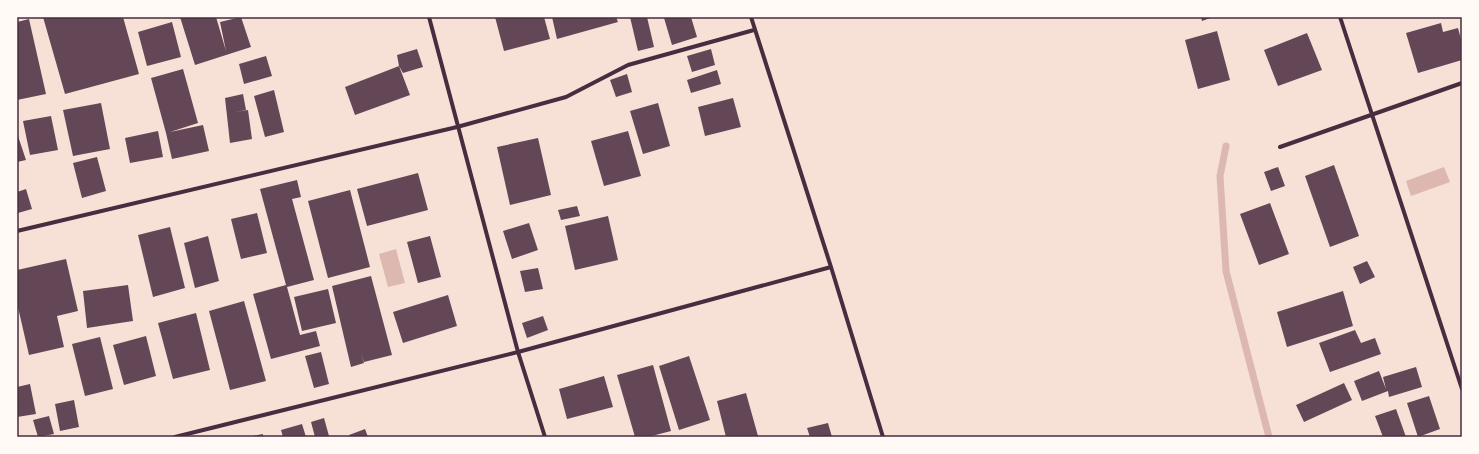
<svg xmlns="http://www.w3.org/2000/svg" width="1479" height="454" font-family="'Zilla Slab',serif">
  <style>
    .water { fill: #dcb8b0 }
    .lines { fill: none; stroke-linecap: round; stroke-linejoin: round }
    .stream { stroke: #dcb8b0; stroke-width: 7 }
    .building { fill: #644757 }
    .minor { stroke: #4a2c40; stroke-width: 4 }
    .neatline { fill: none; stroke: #4a2c40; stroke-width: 1.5 }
  </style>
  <rect width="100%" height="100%" fill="#f7e1d7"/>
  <path class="water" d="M 1444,167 L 1450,182 L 1411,196 L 1406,181 Z
    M 396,249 L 405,283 L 388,287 L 379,254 Z"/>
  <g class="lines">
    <path class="stream" d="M 1226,146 L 1220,176 L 1226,271 L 1269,437"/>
  </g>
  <path class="building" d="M 43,17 L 123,17 L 139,74 L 65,94 Z
    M 180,17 L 216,17 L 226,51 L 220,22 L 241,17 L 251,47 L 195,65 Z
    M 495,17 L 544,17 L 550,39 L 504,51 Z
    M 552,17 L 616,17 L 618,22 L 557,39 Z
    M 630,17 L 647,17 L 654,47 L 638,51 Z
    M 666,17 L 691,17 L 697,37 L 672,45 L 664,18 Z
    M 1201,17 L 1213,17 L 1202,21 Z
    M 29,19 L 46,94 L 17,100 L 17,22 Z
    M 172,22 L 181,57 L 147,66 L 138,32 Z
    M 1441,23 L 1443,32 L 1458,28 L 1462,43 L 1462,60 L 1418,73 L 1406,33 Z
    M 1217,31 L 1230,80 L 1198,89 L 1185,40 Z
    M 1307,33 L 1322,70 L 1278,86 L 1264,50 Z
    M 417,49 L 423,67 L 403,73 L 399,66 L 410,95 L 355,115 L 345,87 L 399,66 L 397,55 Z
    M 711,49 L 715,65 L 692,72 L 687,56 Z
    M 266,56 L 272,76 L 244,84 L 239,64 Z
    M 183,69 L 198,123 L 170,132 L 203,125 L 209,151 L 172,159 L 166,133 L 151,78 Z
    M 717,70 L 721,84 L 691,93 L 687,80 Z
    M 627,74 L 632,92 L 616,97 L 610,80 Z
    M 274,90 L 284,132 L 265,137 L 254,96 Z
    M 243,94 L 246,110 L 235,112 L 248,110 L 252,139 L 230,143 L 225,98 Z
    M 733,98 L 741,127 L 705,136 L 698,107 Z
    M 101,103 L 110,149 L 73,156 L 63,110 Z
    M 658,103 L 670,146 L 643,154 L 630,111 Z
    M 51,116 L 58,150 L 30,155 L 23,121 Z
    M 158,131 L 163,157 L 130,163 L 125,138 Z
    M 628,131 L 641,176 L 604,186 L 591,141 Z
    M 17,133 L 26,160 L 17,162 Z
    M 538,138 L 551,195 L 510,205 L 497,147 Z
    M 97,157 L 106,191 L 82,198 L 73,163 Z
    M 1334,165 L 1359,236 L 1330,247 L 1305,176 Z
    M 1278,167 L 1285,186 L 1271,191 L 1264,172 Z
    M 418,173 L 428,210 L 367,226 L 357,189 Z
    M 297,180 L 301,197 L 292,199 L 314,280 L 287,287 L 300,335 L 316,331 L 320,346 L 271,359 L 253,294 L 286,285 L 260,189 Z
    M 26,189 L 32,209 L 18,213 L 17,192 Z
    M 350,190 L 370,267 L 328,278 L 308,201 Z
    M 1270,203 L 1289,254 L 1259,265 L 1240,214 Z
    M 577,206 L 580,216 L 561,220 L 558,210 Z
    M 257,213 L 267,253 L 241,259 L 231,219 Z
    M 608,216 L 618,260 L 575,270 L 565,226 Z
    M 529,223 L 538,250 L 512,259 L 503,231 Z
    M 170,227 L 185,288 L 153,297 L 138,235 Z
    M 208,236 L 219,281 L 195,288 L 184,243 Z
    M 430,236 L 441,277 L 418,283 L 407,242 Z
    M 66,259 L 78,311 L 57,316 L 64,347 L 29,355 L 17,303 L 17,270 Z
    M 1367,261 L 1375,277 L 1360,284 L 1353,267 Z
    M 538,268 L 543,289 L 525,292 L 520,271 Z
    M 371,276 L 392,355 L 364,362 L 361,353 L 364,363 L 351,367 L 332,286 Z
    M 128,285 L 133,321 L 87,328 L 83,291 Z
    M 328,289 L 336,323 L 302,331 L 294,297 Z
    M 1343,291 L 1353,326 L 1287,347 L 1277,312 Z
    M 448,295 L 457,326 L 403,343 L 393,312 Z
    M 244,301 L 266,381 L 230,390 L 209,311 Z
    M 196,313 L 210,370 L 173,379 L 158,323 Z
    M 543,316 L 548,330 L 527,338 L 522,323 Z
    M 1355,330 L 1361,343 L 1375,338 L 1381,354 L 1330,372 L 1319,343 Z
    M 146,336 L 156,376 L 124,385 L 113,345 Z
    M 100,337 L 113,389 L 85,396 L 72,344 Z
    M 321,352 L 329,384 L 314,388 L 305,356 Z
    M 689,356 L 710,420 L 679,430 L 659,366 Z
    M 653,365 L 671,431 L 648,437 L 635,437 L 617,375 Z
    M 1416,367 L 1422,387 L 1389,397 L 1388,391 L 1362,401 L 1354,381 L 1379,371 L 1386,389 L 1383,377 Z
    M 604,376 L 613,407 L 567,419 L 559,389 Z
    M 1344,383 L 1352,400 L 1304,422 L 1296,405 Z
    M 30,384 L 36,414 L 17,417 L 17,387 Z
    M 746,393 L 758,436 L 726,437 L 717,401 Z
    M 1429,396 L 1440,429 L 1418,437 L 1407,403 Z
    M 74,400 L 79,427 L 60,431 L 55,404 Z
    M 1396,409 L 1406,437 L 1383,437 L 1375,416 Z
    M 49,416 L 54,434 L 38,437 L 33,420 Z
    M 324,418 L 329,436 L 315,437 L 311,422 Z
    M 828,423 L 832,437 L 810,437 L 807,428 Z
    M 302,424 L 306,437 L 283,437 L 281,430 Z
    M 365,429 L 368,437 L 350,437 L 349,435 Z
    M 263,434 L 263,437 L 252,437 L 252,436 Z"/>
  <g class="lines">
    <path class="minor" d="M 429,17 L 518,352 L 545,437
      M 751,17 L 831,267 L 883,437
      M 1340,17 L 1462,389
      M 1280,147 L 1462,83
      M 17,231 L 457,127 L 566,97 L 628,65 L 754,30
      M 175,437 L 518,352 L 831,267"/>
  </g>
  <rect width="1479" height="454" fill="none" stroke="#fffaf5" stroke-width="36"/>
  <rect x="18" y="18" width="1443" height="418" class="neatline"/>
</svg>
